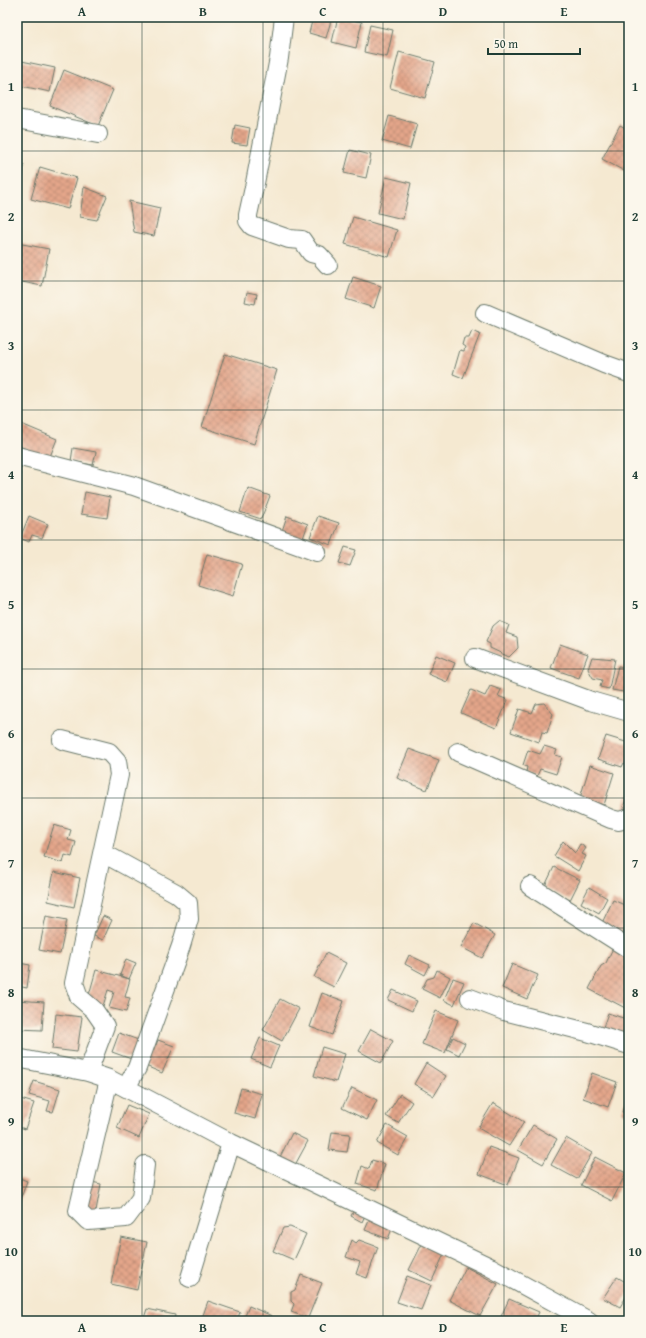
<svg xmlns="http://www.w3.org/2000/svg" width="646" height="1338" font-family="'Gentium Book Plus',serif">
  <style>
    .building { fill: url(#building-cross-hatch) }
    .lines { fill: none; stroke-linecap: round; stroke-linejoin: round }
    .minor-casing { stroke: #6a796b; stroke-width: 20 }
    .minor { stroke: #fff; stroke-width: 18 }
    .grid { fill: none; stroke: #1f3d34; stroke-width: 1; stroke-opacity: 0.55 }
    .neatline { fill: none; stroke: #1f3d34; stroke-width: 1.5 }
    .grid-label { font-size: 13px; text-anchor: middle; font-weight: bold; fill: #1f3d34 }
  </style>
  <defs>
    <pattern id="building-cross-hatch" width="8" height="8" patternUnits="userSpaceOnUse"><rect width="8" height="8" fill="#e4a68a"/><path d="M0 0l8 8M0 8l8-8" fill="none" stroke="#b88872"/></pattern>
  </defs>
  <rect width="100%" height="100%" fill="#fbf7ec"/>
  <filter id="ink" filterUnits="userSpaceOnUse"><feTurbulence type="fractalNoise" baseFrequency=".025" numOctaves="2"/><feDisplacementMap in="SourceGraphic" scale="8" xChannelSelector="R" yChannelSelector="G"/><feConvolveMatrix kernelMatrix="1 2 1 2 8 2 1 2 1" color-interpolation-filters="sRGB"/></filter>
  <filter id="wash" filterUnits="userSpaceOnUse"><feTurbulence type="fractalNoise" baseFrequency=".012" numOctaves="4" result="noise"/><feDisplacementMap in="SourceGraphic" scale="16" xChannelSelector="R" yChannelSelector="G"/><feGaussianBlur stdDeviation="0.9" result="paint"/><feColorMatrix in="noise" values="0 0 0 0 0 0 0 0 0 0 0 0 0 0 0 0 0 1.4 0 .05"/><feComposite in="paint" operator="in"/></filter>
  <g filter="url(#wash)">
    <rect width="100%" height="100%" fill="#f5e9d1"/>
    <g id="blocks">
      <path class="building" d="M 313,17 L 332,17 L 326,38 L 309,33 Z
        M 338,17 L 362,22 L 356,48 L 332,42 Z
        M 370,25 L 393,30 L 387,57 L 364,52 Z
        M 399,52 L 435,62 L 425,98 L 390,88 Z
        M 17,60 L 55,68 L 50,92 L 17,85 Z
        M 64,70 L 113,90 L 98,126 L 50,106 Z
        M 389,116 L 417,124 L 410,149 L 382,141 Z
        M 235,125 L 250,128 L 247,145 L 232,143 Z
        M 620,125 L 629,130 L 629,166 L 626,172 L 602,159 Z
        M 350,150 L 371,155 L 366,178 L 344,173 Z
        M 17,163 L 24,164 L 21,193 L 17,193 Z
        M 40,167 L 77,178 L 68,209 L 31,199 Z
        M 386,177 L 411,183 L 403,219 L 378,213 Z
        M 84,187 L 107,196 L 97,220 L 80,217 Z
        M 129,201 L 160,208 L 154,236 L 134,232 Z
        M 353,217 L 397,230 L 389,257 L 345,244 Z
        M 17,243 L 49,249 L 42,286 L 17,281 Z
        M 353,277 L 381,286 L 374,308 L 346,299 Z
        M 247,292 L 257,294 L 255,304 L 245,302 Z
        M 472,331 L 480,334 L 463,378 L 453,374 L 460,350 L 464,351 L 465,347 L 462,345 L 464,338 L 469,338 Z
        M 225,354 L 277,370 L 254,444 L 202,427 Z
        M 19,423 L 57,439 L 49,459 L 17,445 L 17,428 Z
        M 73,448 L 96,452 L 93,465 L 71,461 Z
        M 17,473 L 21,474 L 18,490 L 17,490 Z
        M 248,488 L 270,496 L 261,519 L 240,512 Z
        M 85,492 L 110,497 L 107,518 L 81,514 Z
        M 29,516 L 48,524 L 42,538 L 32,535 L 29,542 L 20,538 Z
        M 287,516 L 308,524 L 302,541 L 281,534 Z
        M 318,516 L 339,523 L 331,545 L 310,537 Z
        M 345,547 L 356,550 L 350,566 L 339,563 Z
        M 207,554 L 242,564 L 233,596 L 198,585 Z
        M 499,621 L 509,625 L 506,633 L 517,637 L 518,648 L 509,657 L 490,648 L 490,644 L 486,642 L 493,626 Z
        M 560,644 L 588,654 L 579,678 L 551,668 Z
        M 436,655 L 455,663 L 447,682 L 428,674 Z
        M 592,657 L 615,659 L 609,689 L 600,687 L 602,680 L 593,678 L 588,669 Z
        M 618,666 L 629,668 L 629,693 L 612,690 Z
        M 490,686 L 501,690 L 498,696 L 508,700 L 496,728 L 461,713 L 471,690 L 485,696 Z
        M 544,703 L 553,714 L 547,733 L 542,732 L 539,742 L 511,732 L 519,709 L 532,713 L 536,704 Z
        M 606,736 L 629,743 L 629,760 L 627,765 L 624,763 L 622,767 L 598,759 Z
        M 544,746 L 557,750 L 555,755 L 562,757 L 556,774 L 540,769 L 537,776 L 526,772 L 527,767 L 523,765 L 528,750 L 540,754 Z
        M 409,749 L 439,760 L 427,790 L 397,778 Z
        M 590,765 L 614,773 L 604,805 L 580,798 Z
        M 629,793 L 629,810 L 623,807 Z
        M 54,825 L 71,830 L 68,840 L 76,842 L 72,857 L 65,855 L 63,863 L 44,857 Z
        M 563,841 L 575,853 L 580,844 L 586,848 L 582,854 L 586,856 L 578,871 L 554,856 Z
        M 554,867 L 580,880 L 570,900 L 544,888 Z
        M 54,872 L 80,878 L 74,907 L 48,901 Z
        M 589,887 L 607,898 L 599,913 L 581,903 Z
        M 613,900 L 629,907 L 629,921 L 622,935 L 601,925 Z
        M 46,916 L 67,920 L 60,954 L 39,950 Z
        M 103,916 L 112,920 L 103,940 L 94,936 Z
        M 474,923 L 495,935 L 482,958 L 461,947 Z
        M 613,948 L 629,957 L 629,1010 L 589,989 L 601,966 L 606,963 Z
        M 326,953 L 346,963 L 334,987 L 314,977 Z
        M 409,955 L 430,965 L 425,975 L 405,964 Z
        M 126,959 L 136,963 L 129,979 L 120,975 Z
        M 19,963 L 30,965 L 27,988 L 17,986 Z
        M 512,964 L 538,975 L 527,999 L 502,988 Z
        M 96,970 L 130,979 L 125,997 L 130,998 L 126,1012 L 109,1008 L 114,992 L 108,990 L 103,1006 L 87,1002 Z
        M 437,970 L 450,977 L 440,998 L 422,989 L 427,979 L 434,977 Z
        M 453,978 L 464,982 L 454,1005 L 444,1000 Z
        M 393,990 L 417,1001 L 412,1011 L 388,1000 Z
        M 322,993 L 344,1001 L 332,1035 L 310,1027 Z
        M 280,999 L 299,1009 L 282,1041 L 263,1030 Z
        M 17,1000 L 44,1002 L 42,1030 L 17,1029 Z
        M 436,1011 L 458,1020 L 445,1053 L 422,1044 Z
        M 608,1013 L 629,1020 L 629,1039 L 602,1030 Z
        M 56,1014 L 82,1017 L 77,1052 L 52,1049 Z
        M 371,1029 L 393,1041 L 381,1063 L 359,1051 Z
        M 119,1033 L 141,1041 L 134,1060 L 112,1052 Z
        M 453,1037 L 465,1043 L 459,1055 L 447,1049 Z
        M 260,1038 L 279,1046 L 270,1067 L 251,1059 Z
        M 158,1040 L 174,1046 L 162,1073 L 141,1064 L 150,1043 L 156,1045 Z
        M 322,1047 L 345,1054 L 336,1082 L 314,1076 Z
        M 426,1063 L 446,1076 L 434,1096 L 414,1084 Z
        M 592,1073 L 617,1082 L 608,1107 L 583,1098 Z
        M 34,1081 L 60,1089 L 53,1112 L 47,1111 L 50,1101 L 29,1095 Z
        M 241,1088 L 262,1094 L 255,1119 L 234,1113 Z
        M 352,1088 L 377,1100 L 367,1120 L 342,1108 Z
        M 629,1092 L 629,1115 L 622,1112 Z
        M 400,1094 L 412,1102 L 398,1123 L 386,1116 Z
        M 17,1098 L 34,1103 L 25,1129 L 17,1126 Z
        M 493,1103 L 524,1122 L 509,1146 L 478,1128 Z
        M 127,1105 L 149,1114 L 139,1138 L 117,1128 Z
        M 387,1125 L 408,1137 L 398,1155 L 377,1143 Z
        M 533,1125 L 557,1139 L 543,1164 L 518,1150 Z
        M 332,1132 L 350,1134 L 347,1152 L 329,1150 Z
        M 292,1133 L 308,1141 L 295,1165 L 280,1157 Z
        M 566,1138 L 592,1153 L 577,1179 L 551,1165 Z
        M 489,1147 L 519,1158 L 508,1185 L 479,1174 Z
        M 595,1157 L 626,1173 L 612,1201 L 581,1185 Z
        M 372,1160 L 385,1164 L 377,1190 L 357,1184 L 362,1166 L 369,1169 Z
        M 17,1177 L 27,1181 L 17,1209 Z
        M 87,1181 L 101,1184 L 95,1216 L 81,1213 Z
        M 356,1206 L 367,1211 L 362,1222 L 351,1216 Z
        M 372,1214 L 394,1224 L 388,1239 L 365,1230 Z
        M 290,1227 L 306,1234 L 294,1260 L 273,1251 L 283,1228 Z
        M 121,1237 L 147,1242 L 137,1290 L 111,1284 Z
        M 352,1240 L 356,1243 L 359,1240 L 378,1247 L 367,1278 L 356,1274 L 360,1262 L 346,1257 Z
        M 422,1244 L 444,1254 L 432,1281 L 409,1270 Z
        M 466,1267 L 498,1284 L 480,1316 L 449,1300 Z
        M 301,1275 L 322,1283 L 308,1318 L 291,1312 L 294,1304 L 291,1301 L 291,1292 L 295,1290 Z
        M 407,1276 L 431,1285 L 421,1310 L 397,1302 Z
        M 617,1277 L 629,1284 L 629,1292 L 620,1307 L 603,1298 Z
        M 509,1299 L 539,1312 L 535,1321 L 499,1321 Z
        M 208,1301 L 240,1312 L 237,1321 L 201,1321 Z
        M 249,1306 L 272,1316 L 270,1321 L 243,1321 Z
        M 147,1309 L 175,1315 L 174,1321 L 143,1321 Z"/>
    </g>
  </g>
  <g filter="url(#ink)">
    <use href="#blocks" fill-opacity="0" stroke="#6a796b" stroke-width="1"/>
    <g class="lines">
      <defs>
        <path id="minor" d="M 284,17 L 279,58 L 255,183 L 248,215 L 248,221 L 252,226 L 289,239 L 302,240 L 311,253 L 319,255 L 328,265
          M 17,119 L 98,134
          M 485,313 L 604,364 L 629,373
          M 17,456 L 134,486 L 317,552
          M 475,658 L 591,701 L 629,712
          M 62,740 L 109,752 L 117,761 L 119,775 L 74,983 L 79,997 L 94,1010 L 105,1026 L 88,1072
          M 458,752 L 611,819 L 619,821 L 629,818
          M 103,853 L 176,893 L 188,903 L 189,919 L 181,946 L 137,1068 L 126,1088
          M 530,886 L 629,949
          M 470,998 L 504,1011 L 587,1032 L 629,1045
          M 17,1058 L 88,1072 L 109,1079 L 231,1143 L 490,1267 L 589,1321
          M 109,1079 L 78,1211 L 88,1221 L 126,1218 L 141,1198 L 145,1165
          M 190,1278 L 231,1143"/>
      </defs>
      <use href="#minor" class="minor-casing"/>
      <use href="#minor" class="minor"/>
    </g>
  </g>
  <path class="grid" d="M 142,17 L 142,1321M 263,17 L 263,1321M 383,17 L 383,1321M 504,17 L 504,1321M 17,151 L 629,151M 17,281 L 629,281M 17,410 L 629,410M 17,540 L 629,540M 17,669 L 629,669M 17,798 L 629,798M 17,928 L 629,928M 17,1057 L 629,1057M 17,1187 L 629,1187"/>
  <rect width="646" height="1338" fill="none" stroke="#fbf7ec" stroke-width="44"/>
  <path d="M488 48v6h92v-6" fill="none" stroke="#1f3d34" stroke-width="2"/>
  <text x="494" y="48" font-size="12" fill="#1f3d34" stroke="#fbf7ec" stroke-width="3" paint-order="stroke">50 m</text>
  <rect x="22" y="22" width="602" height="1294" class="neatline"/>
  <g class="grid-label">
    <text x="82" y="16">A</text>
    <text x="203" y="16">B</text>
    <text x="323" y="16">C</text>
    <text x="443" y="16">D</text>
    <text x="564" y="16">E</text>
    <text x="11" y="91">1</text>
    <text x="635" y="91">1</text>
    <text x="11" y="221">2</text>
    <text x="635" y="221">2</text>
    <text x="11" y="350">3</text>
    <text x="635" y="350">3</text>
    <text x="11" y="479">4</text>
    <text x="635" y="479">4</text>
    <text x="11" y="609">5</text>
    <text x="635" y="609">5</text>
    <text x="11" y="738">6</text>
    <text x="635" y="738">6</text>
    <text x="11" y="868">7</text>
    <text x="635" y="868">7</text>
    <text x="11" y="997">8</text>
    <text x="635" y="997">8</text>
    <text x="11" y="1126">9</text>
    <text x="635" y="1126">9</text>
    <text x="11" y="1256">10</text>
    <text x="635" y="1256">10</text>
    <text x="82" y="1332">A</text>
    <text x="203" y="1332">B</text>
    <text x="323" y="1332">C</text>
    <text x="443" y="1332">D</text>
    <text x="564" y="1332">E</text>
  </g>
</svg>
